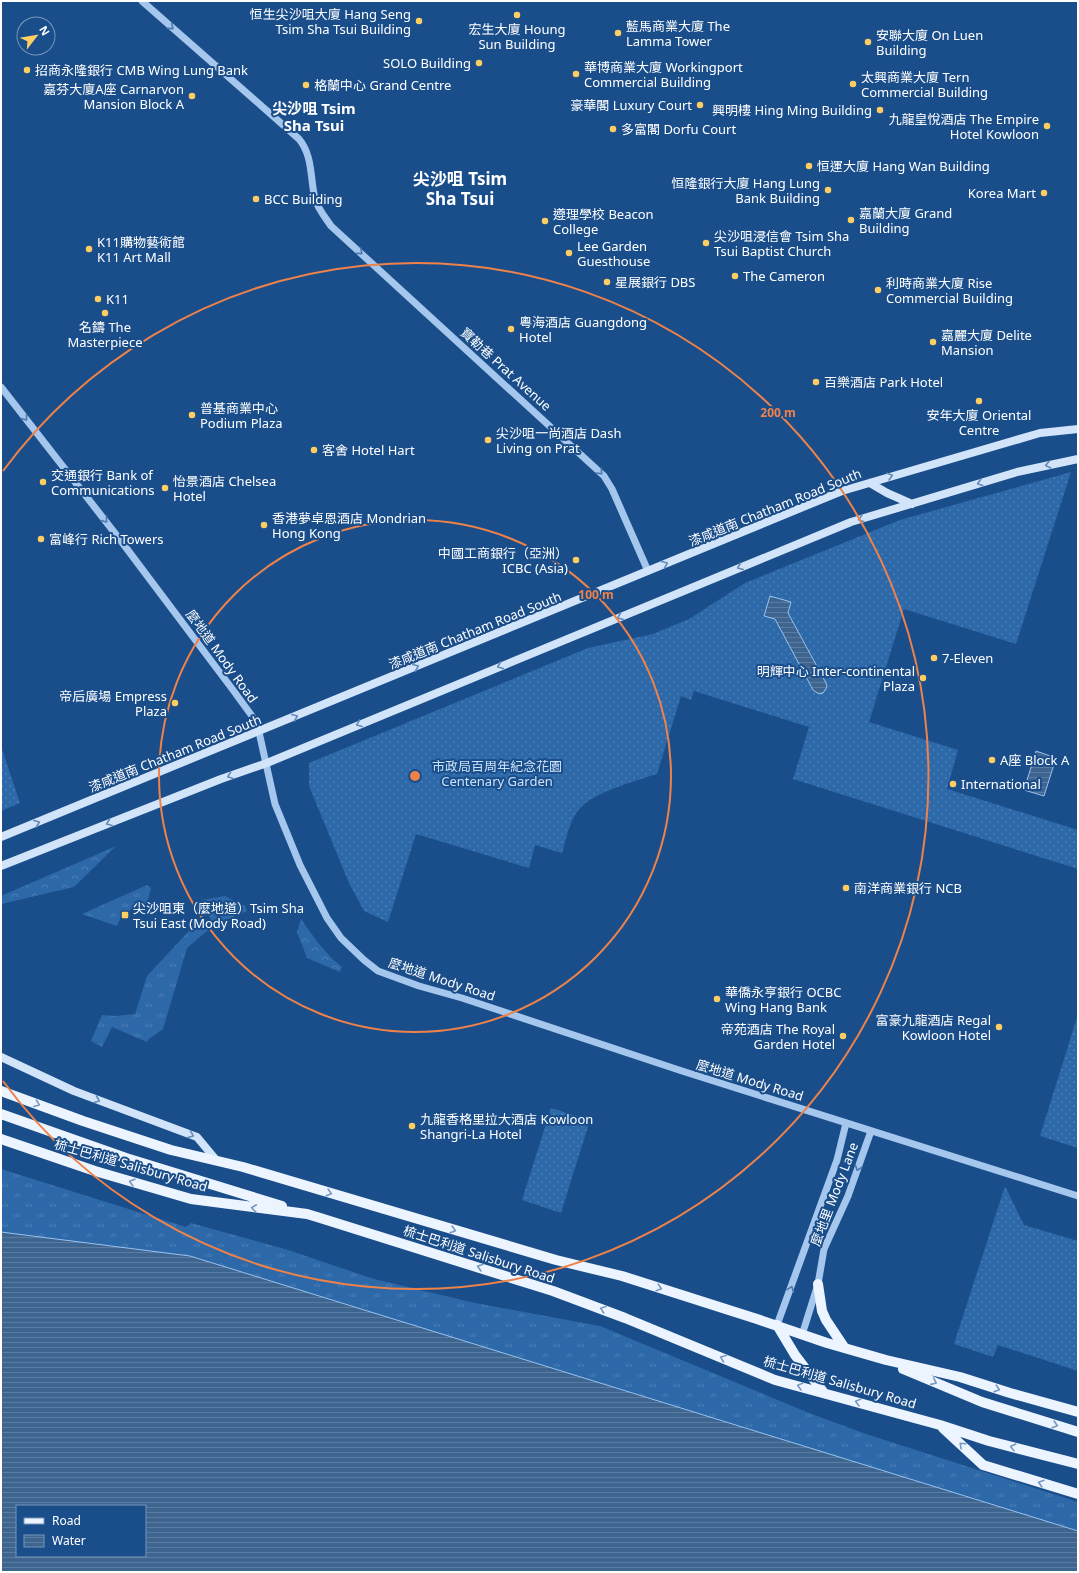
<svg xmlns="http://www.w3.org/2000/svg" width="1079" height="1573" font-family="'Noto Sans','Noto Sans TC',sans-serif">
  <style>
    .grass { fill: url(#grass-tufts) }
    .forest { fill: url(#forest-crowns) }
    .garden { fill: url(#garden-dots) }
    .water { fill: url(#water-rules); stroke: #98c3ef; fill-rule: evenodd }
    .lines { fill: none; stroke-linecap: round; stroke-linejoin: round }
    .tertiary { stroke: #a5c7ed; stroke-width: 7 }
    .secondary { stroke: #d2e4f9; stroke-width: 8 }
    .primary { stroke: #ecf4ff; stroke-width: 10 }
    .oneway { stroke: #4b78ad }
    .oneway2 { stroke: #648ab7 }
    .oneway3 { stroke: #7899bf }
    .ring { fill: none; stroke: #ee8249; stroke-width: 2 }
    .poi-dot { fill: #ffce62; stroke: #1a4e8b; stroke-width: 1.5 }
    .labels { text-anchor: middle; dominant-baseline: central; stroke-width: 4; stroke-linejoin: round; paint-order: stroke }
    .poi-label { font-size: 13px; fill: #fff; stroke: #1a4e8b; text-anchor: start }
    .street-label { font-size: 13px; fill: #fff; stroke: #1a4e8b }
    .park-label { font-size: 13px; fill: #cbe1fa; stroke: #1a4e8b }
    .quarter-label { font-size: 15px; font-weight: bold; fill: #fff; stroke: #1a4e8b }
    .district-label { font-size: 17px; font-weight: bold; fill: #fff; stroke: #1a4e8b }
    .centre { fill: #ee8249; stroke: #1a4e8b; stroke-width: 2 }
    .ring-label { font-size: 12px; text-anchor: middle; font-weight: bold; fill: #ee8249; stroke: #1a4e8b; stroke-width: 4; stroke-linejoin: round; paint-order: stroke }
  </style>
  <defs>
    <pattern id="grass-tufts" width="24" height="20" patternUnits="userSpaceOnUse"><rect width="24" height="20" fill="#2d68a9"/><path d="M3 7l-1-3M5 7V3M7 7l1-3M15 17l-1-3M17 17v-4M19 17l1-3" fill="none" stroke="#4c7fb6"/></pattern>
    <pattern id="forest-crowns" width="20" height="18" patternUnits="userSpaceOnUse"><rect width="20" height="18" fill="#2d68a9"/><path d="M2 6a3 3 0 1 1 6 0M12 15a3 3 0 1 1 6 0" fill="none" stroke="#4c7fb6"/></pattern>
    <pattern id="garden-dots" width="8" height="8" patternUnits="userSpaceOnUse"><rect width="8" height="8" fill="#2d68a9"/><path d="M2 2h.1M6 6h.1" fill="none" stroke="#4c7fb6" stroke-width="1.8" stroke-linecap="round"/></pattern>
    <pattern id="water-rules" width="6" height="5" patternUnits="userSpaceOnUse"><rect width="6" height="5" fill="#3e6490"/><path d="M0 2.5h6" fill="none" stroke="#5b7ba1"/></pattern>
  </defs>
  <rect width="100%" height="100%" fill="#1a4e8b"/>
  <path class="grass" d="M 147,885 L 151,888 L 146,906 L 138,902 L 134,908 L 122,914 L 117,926 L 82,914 Z
    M 225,896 L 245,906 L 247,911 L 214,925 L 187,948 L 163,1029 L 149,1039 L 147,1042 L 112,1027 L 102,1047 L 91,1041 L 102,1015 L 115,1016 L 135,1014 L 147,976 L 189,931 L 211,920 L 202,900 Z
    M 1,1169 L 186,1227 L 191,1223 L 285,1249 L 374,1279 L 475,1303 L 600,1326 L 809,1413 L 866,1434 L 1078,1502 L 1078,1531 L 190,1256 L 1,1232 Z"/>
  <path class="forest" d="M 116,846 L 74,887 L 1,904 L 1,896 Z
    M 301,919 C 313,936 325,954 342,967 L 340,972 L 307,958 L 297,932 Z"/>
  <path class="garden" d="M 1071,472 L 1016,644 L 904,609 L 869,722 L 958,750 L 947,789 L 1078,830 L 1078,869 L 793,779 L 809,727 L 694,691 L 691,700 L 681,696 L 657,774 C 636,781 589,793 577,812 C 569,823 566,840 562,853 L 535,845 L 529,868 L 416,834 L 388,922 L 364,911 L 349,883 L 309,786 L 309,763 L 588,648 L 653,634 L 689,619 L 745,583 L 900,520 Z
    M 1,746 L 20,803 L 1,811 Z
    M 1078,1014 L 1078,1148 L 1040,1136 Z
    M 551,1108 L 590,1120 L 561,1213 L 522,1200 Z
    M 1005,1186 L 1024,1225 L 1078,1241 L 1078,1371 L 998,1345 L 993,1357 L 954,1344 Z"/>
  <path class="water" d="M 770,596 L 791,602 L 788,613 L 826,683 L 827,687 L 823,693 L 819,694 L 813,690 L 775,619 L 764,616 Z
    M 1036,751 L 1056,758 L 1044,796 L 1024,790 Z
    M 1,1232 L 190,1256 L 1078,1531 L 1078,1572 L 1,1572 ZM 17,1506 L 145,1506 L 145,1556 L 17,1556 Z"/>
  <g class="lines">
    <path class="tertiary" d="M 142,1 L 299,139 C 313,156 310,178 315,199 C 318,209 325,217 331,226 L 604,476 L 612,489 L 648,571
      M 1,387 L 121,541 L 233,690 L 252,716 L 259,732 L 275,804 L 300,865 L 327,918 L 341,938 L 364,960 L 378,971 L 419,986 L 462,998 L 682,1071 L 1078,1196
      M 777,1325 L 837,1160 L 846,1123
      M 802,1335 L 818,1284 L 824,1249 L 848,1196 L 871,1131"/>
    <path class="secondary" d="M 870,483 L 887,493 L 912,504
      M 1,837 L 842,491 L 1040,433 L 1078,429
      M 1,866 L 221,779 L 267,763 L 851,522 L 1017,472 L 1078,459
      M 1,1057 L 74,1091 L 197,1137 L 217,1161"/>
    <path class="primary" d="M 1,1091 L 83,1121 L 171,1150 L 243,1167 L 556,1260 L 622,1276 L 757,1319 L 827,1343 L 886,1360 L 960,1377 L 1010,1393 L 1078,1412
      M 1,1114 L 126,1158 L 282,1206
      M 1,1139 L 95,1171 L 191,1199 L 307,1214 L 317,1217 L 553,1291 L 625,1318 L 775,1380 L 940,1425 L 989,1441 L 1078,1464
      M 818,1284 L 822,1311 L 826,1320 L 844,1347
      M 777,1325 L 795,1355 L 824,1393
      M 903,1369 L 982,1402 L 1078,1432
      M 943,1428 L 983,1465 L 1078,1494"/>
  </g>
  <defs><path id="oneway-chevron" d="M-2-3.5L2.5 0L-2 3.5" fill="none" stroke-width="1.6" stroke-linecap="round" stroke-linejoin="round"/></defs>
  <g class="oneway">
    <use href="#oneway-chevron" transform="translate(171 27) rotate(41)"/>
    <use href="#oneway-chevron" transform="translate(360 252) rotate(42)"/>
    <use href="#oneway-chevron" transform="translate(25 418) rotate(52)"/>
    <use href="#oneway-chevron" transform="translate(600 472) rotate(47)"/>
    <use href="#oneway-chevron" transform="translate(105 520) rotate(52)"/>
    <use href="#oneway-chevron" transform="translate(858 1168) rotate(109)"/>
    <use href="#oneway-chevron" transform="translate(791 1289) rotate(-70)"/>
  </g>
  <g class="oneway2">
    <use href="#oneway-chevron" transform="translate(1048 465) rotate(167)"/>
    <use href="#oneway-chevron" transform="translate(890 476) rotate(-16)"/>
    <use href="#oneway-chevron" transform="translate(980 483) rotate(163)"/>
    <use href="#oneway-chevron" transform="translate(861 519) rotate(164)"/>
    <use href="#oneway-chevron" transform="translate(665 564) rotate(-23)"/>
    <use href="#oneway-chevron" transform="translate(740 567) rotate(158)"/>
    <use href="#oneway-chevron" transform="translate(620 617) rotate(158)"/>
    <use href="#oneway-chevron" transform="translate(500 666) rotate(158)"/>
    <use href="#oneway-chevron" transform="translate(416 667) rotate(-22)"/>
    <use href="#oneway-chevron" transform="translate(295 717) rotate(-23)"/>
    <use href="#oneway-chevron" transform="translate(359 724) rotate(157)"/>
    <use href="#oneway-chevron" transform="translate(230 776) rotate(160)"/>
    <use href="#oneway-chevron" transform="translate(37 823) rotate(-22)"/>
    <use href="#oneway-chevron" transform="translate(109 823) rotate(158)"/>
    <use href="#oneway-chevron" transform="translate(97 1100) rotate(22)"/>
    <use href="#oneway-chevron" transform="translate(191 1135) rotate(22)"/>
  </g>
  <g class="oneway3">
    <use href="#oneway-chevron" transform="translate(37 1104) rotate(21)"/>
    <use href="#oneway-chevron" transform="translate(132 1182) rotate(-164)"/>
    <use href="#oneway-chevron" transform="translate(329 1193) rotate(16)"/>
    <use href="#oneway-chevron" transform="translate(254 1208) rotate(-173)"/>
    <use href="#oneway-chevron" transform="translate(453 1230) rotate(16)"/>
    <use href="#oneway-chevron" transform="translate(480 1267) rotate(-163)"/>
    <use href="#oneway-chevron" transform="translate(659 1288) rotate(17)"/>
    <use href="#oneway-chevron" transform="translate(603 1309) rotate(-160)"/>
    <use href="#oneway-chevron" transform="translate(723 1358) rotate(-158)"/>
    <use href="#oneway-chevron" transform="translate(934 1382) rotate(24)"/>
    <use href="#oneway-chevron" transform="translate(800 1386) rotate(-165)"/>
    <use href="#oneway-chevron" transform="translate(997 1389) rotate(18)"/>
    <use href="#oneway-chevron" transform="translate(858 1402) rotate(-165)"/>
    <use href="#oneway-chevron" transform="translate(1055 1425) rotate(17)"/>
    <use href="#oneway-chevron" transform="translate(962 1445) rotate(-137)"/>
    <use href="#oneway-chevron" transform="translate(1013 1447) rotate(-166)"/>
    <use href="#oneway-chevron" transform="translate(1041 1483) rotate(-163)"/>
  </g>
  <g class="ring">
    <circle cx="415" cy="776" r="256"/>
    <path d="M3 471A513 513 0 1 1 3 1081"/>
  </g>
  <g class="poi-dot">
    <circle cx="517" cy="15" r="4"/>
    <circle cx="419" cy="21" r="4"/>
    <circle cx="618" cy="33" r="4"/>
    <circle cx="868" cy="42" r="4"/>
    <circle cx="479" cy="63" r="4"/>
    <circle cx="27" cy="70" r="4"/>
    <circle cx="576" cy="74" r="4"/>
    <circle cx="853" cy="84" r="4"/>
    <circle cx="306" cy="85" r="4"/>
    <circle cx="192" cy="96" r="4"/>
    <circle cx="700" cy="105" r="4"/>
    <circle cx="880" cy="110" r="4"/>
    <circle cx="1047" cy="126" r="4"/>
    <circle cx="613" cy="129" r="4"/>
    <circle cx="809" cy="166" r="4"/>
    <circle cx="828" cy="190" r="4"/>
    <circle cx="1044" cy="193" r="4"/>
    <circle cx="256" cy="199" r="4"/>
    <circle cx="851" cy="220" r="4"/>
    <circle cx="545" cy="221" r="4"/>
    <circle cx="706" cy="243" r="4"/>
    <circle cx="89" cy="249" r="4"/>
    <circle cx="569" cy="253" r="4"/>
    <circle cx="735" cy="276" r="4"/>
    <circle cx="607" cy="282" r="4"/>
    <circle cx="878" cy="290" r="4"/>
    <circle cx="98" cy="299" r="4"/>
    <circle cx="105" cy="313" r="4"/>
    <circle cx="511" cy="329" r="4"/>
    <circle cx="933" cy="342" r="4"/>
    <circle cx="816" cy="382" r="4"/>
    <circle cx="979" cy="401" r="4"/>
    <circle cx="192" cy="415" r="4"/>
    <circle cx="488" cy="440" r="4"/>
    <circle cx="314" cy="450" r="4"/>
    <circle cx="43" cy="482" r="4"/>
    <circle cx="165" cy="488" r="4"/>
    <circle cx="264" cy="525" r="4"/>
    <circle cx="41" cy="539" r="4"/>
    <circle cx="576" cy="560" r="4"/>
    <circle cx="934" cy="658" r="4"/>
    <circle cx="923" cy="678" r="4"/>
    <circle cx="175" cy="703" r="4"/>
    <circle cx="992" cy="760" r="4"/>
    <circle cx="953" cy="784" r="4"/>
    <circle cx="846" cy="888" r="4"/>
    <rect x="121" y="911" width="8" height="8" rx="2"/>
    <circle cx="717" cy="999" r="4"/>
    <circle cx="999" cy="1027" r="4"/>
    <circle cx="843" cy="1036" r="4"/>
    <circle cx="412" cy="1126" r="4"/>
  </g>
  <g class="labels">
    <g class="poi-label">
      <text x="411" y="14" text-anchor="end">恒生尖沙咀大廈 Hang Seng<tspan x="411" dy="15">Tsim Sha Tsui Building</tspan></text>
      <text x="626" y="26">藍馬商業大廈 The<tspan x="626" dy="15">Lamma Tower</tspan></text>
      <text x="517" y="29" text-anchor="middle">宏生大廈 Houng<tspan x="517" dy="15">Sun Building</tspan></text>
      <text x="876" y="35">安聯大廈 On Luen<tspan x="876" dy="15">Building</tspan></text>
      <text x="471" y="63" text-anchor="end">SOLO Building</text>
      <text x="584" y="67">華博商業大廈 Workingport<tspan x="584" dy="15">Commercial Building</tspan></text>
      <text x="35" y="70">招商永隆銀行 CMB Wing Lung Bank</text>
      <text x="861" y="77">太興商業大廈 Tern<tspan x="861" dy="15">Commercial Building</tspan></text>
      <text x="314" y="85">格蘭中心 Grand Centre</text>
      <text x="184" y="89" text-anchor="end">嘉芬大廈A座 Carnarvon<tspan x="184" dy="15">Mansion Block A</tspan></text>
      <text x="692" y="105" text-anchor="end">豪華閣 Luxury Court</text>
      <text x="872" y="110" text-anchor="end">興明樓 Hing Ming Building</text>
      <text x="1039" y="119" text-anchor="end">九龍皇悅酒店 The Empire<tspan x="1039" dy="15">Hotel Kowloon</tspan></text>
      <text x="621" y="129">多富閣 Dorfu Court</text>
      <text x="817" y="166">恒運大廈 Hang Wan Building</text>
      <text x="820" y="183" text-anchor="end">恒隆銀行大廈 Hang Lung<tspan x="820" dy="15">Bank Building</tspan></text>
      <text x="1036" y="193" text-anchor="end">Korea Mart</text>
      <text x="264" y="199">BCC Building</text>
      <text x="859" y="213">嘉蘭大廈 Grand<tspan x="859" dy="15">Building</tspan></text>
      <text x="553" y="214">遵理學校 Beacon<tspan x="553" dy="15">College</tspan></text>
      <text x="714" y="236">尖沙咀浸信會 Tsim Sha<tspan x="714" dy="15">Tsui Baptist Church</tspan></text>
      <text x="97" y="242">K11購物藝術館<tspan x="97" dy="15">K11 Art Mall</tspan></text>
      <text x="577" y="246">Lee Garden<tspan x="577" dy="15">Guesthouse</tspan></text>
      <text x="743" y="276">The Cameron</text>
      <text x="615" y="282">星展銀行 DBS</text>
      <text x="886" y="283">利時商業大廈 Rise<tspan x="886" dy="15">Commercial Building</tspan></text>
      <text x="106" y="299">K11</text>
      <text x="519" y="322">粵海酒店 Guangdong<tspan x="519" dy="15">Hotel</tspan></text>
      <text x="105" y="327" text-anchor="middle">名鑄 The<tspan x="105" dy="15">Masterpiece</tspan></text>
      <text x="941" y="335">嘉麗大廈 Delite<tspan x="941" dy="15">Mansion</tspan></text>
      <text x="824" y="382">百樂酒店 Park Hotel</text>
      <text x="200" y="408">普基商業中心<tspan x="200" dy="15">Podium Plaza</tspan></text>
      <text x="979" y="415" text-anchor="middle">安年大廈 Oriental<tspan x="979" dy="15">Centre</tspan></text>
      <text x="496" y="433">尖沙咀一尚酒店 Dash<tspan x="496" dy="15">Living on Prat</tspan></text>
      <text x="322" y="450">客舍 Hotel Hart</text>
      <text x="51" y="475">交通銀行 Bank of<tspan x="51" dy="15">Communications</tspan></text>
      <text x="173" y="481">怡景酒店 Chelsea<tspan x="173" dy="15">Hotel</tspan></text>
      <text x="272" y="518">香港夢卓恩酒店 Mondrian<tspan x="272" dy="15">Hong Kong</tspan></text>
      <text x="49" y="539">富峰行 Rich Towers</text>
      <text x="568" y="553" text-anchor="end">中國工商銀行（亞洲）<tspan x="568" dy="15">ICBC (Asia)</tspan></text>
      <text x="942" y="658">7-Eleven</text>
      <text x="915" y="671" text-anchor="end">明輝中心 Inter-continental<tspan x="915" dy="15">Plaza</tspan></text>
      <text x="167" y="696" text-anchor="end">帝后廣場 Empress<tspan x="167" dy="15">Plaza</tspan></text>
      <text x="1000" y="760">A座 Block A</text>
      <text x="961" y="784">International</text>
      <text x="854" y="888">南洋商業銀行 NCB</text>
      <text x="133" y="908">尖沙咀東（麼地道）Tsim Sha<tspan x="133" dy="15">Tsui East (Mody Road)</tspan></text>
      <text x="725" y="992">華僑永亨銀行 OCBC<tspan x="725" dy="15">Wing Hang Bank</tspan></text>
      <text x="991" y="1020" text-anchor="end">富豪九龍酒店 Regal<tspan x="991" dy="15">Kowloon Hotel</tspan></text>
      <text x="835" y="1029" text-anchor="end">帝苑酒店 The Royal<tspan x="835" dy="15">Garden Hotel</tspan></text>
      <text x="420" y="1119">九龍香格里拉大酒店 Kowloon<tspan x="420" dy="15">Shangri-La Hotel</tspan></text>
    </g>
    <g class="street-label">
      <text transform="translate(506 369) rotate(42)">寶勒巷 Prat Avenue</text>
      <text transform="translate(775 507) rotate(-22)">漆咸道南 Chatham Road South</text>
      <text transform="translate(475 630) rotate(-22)">漆咸道南 Chatham Road South</text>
      <text transform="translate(222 656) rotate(54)">麼地道 Mody Road</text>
      <text transform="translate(175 753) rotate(-22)">漆咸道南 Chatham Road South</text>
      <text transform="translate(442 979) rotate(18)">麼地道 Mody Road</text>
      <text transform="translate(750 1080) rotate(17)">麼地道 Mody Road</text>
      <text transform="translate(131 1165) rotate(16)">梳士巴利道 Salisbury Road</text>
      <text transform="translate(834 1194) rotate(-69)">麼地里 Mody Lane</text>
      <text transform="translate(479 1254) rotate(18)">梳士巴利道 Salisbury Road</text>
      <text transform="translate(840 1382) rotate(16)">梳士巴利道 Salisbury Road</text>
    </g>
    <g class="park-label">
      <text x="497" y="766">市政局百周年紀念花園<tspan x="497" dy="15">Centenary Garden</tspan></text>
    </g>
    <g class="quarter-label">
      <text x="314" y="108">尖沙咀 Tsim<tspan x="314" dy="17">Sha Tsui</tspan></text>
    </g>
    <g class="district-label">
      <text x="460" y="178">尖沙咀 Tsim<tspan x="460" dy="20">Sha Tsui</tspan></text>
    </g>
  </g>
  <circle cx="415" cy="776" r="6" class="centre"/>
  <g class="ring-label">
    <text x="778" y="417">200 m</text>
    <text x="596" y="599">100 m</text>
  </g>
  <rect width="1079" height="1573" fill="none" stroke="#ffffff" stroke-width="4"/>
  <rect x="16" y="1505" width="130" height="52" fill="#1a4e8b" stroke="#7695b9"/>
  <rect x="24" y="1518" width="20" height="6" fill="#ecf4ff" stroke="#7695b9"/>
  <text x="52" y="1525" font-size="12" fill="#ffffff">Road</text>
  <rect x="24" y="1535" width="20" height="12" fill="url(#water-rules)" stroke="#7695b9"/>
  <text x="52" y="1545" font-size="12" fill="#ffffff">Water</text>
  <g transform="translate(36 36) rotate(59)"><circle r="19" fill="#1a4e8b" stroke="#7695b9"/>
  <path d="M0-3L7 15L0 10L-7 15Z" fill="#ffce62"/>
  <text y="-6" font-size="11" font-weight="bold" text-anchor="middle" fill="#ffffff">N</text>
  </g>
</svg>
